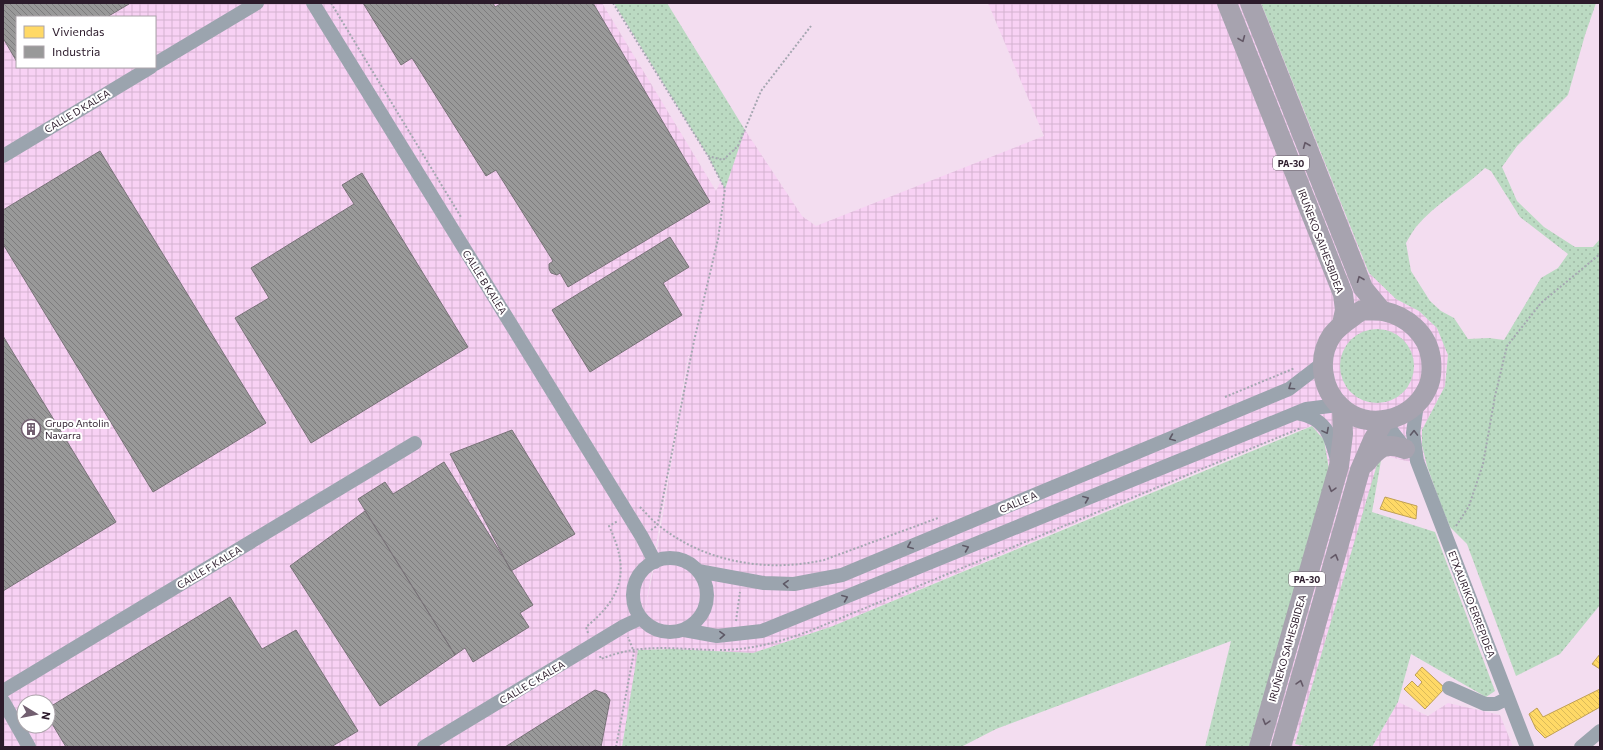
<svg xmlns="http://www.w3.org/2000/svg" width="1603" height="750" font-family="Commissioner,sans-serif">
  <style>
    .industrial { fill: url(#industrial-grid); fill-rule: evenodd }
    .grass { fill: url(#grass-dots); fill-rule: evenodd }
    .homes { fill: url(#homes-back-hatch); stroke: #c0a054 }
    .industry { fill: url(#industry-back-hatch); stroke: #787378 }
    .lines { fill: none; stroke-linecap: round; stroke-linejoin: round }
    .path { stroke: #a5a7b1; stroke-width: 2; stroke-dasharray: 2 2; stroke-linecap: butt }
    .minor { stroke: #9ba4ae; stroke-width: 14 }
    .highway { stroke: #a7a3af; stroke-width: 20 }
    .oneway { stroke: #635866 }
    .oneway2 { stroke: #5e5966 }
    .labels { text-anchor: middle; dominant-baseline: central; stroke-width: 4; stroke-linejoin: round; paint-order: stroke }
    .shield { fill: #fff; stroke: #6b5f6b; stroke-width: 1 }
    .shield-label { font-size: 9px; font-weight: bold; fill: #2c1b2b }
    .street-label { font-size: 10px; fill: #2c1b2b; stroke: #fff }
    .poi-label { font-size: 10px; fill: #2c1b2b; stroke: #fff; text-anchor: start }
  </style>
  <defs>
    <pattern id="industrial-grid" width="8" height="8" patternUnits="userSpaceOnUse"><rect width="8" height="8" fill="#f8d1f4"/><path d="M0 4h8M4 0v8" fill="none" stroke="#d5b3d1"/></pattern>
    <pattern id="grass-dots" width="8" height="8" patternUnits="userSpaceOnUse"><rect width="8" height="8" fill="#bbdac2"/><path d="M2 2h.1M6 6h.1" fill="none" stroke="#a1baa7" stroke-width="1.8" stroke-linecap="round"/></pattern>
    <pattern id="homes-back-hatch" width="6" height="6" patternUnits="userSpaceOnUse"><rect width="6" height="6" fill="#ffd966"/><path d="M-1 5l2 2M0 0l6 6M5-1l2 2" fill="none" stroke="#dbba59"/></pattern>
    <pattern id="industry-back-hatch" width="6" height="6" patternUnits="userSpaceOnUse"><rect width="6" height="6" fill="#999"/><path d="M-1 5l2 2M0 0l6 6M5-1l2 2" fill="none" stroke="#7d7c7d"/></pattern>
  </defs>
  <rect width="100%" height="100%" fill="#f3ddf0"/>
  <path class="industrial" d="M 3,3 L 602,3 L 716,191 L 745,130 L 802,216 L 816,226 L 1044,136 L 988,3 L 1261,3 L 1369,273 L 1396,299 L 1419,311 L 1437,328 L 1448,355 L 1445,386 L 1422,430 L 1422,445 L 1427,466 L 1382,455 L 1295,744 L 1309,747 L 1249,747 L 1329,469 L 1324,440 L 1312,426 L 1282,436 L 833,626 L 753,653 L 673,649 L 639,650 L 622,747 L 3,747 ZM 17,17 L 155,17 L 155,67 L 17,67 ZM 689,356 L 655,562 L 645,611 L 688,356 ZM 24,702 L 48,702 L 48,726 L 24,726 Z
    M 1398,702 L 1428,716 L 1448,703 L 1500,715 L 1513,747 L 1372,747 Z"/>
  <path class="grass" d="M 614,3 L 667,3 L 745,130 L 725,189 L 708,156 Z
    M 1261,3 L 1596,3 L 1585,35 L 1568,95 L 1517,146 L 1502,167 L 1517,201 L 1544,227 L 1575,247 L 1593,247 L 1600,239 L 1600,605 L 1560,654 L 1516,676 L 1467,544 L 1450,527 L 1441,505 L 1427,466 L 1422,445 L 1422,430 L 1445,386 L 1448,355 L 1437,328 L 1419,311 L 1396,299 L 1369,273 ZM 1485,168 L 1491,171 L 1520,217 L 1568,254 L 1558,268 L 1541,278 L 1504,340 L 1489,338 L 1468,339 L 1454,318 L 1441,311 L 1430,301 L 1411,271 L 1406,243 C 1409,238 1412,232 1416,227 C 1435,204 1463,189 1485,168 Z
    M1340 366a37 37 0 1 1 74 0a37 37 0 1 1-74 0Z
    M 1312,426 L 1324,440 L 1329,469 L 1249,747 L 1205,747 L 1231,641 L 996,729 L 961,747 L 622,747 L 638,650 L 673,649 L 753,653 L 833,626 Z
    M 1382,455 L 1372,512 L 1435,532 L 1495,691 L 1486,697 L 1411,654 L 1398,702 L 1372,747 L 1309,747 L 1295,744 L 1378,461 Z"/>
  <path class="homes" d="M 1385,497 L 1417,506 L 1416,519 L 1380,509 Z
    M 1600,654 L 1600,669 L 1592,664 Z
    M 1422,667 L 1445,688 L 1425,709 L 1404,689 L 1412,681 L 1418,687 L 1422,682 L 1415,675 Z
    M 1600,689 L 1600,707 L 1545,738 L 1536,729 L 1529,714 L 1537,708 L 1543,717 Z"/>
  <path class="industry" d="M 3,3 L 129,3 L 129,4 L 107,17 L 17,17 L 17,62 L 3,38 Z
    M 363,3 L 493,3 L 495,7 L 502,3 L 593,3 L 710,202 L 568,287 L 560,273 L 557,275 L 551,273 L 549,269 L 549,264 L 553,261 L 496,170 L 486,176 L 412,58 L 401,65 Z
    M 100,151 L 266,423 L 153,492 L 3,244 L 3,210 Z
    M 362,173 L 468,347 L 311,443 L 235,318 L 269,298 L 251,268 L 354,204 L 342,185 Z
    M 670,237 L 689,267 L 663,283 L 682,315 L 590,372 L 552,310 Z
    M 3,336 L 116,522 L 3,591 Z
    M 512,430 L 575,534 L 511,571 L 450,454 Z
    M 444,462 L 533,605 L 520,613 L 529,627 L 473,662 L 465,648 L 455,655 L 358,499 L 385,482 L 393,494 Z
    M 365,511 L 455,655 L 380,706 L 290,566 Z
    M 230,597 L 262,649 L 296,630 L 358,731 L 331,747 L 66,747 L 48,717 L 48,708 Z
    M 595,690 L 606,694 L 610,700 L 601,747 L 505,747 Z"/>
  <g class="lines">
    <path class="path" d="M 331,3 L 461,217
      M 613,3 L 708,156 L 723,160 L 738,146 L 761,91 L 811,26
      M 1225,397 L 1295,368
      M 640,507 C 645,512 651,519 657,524 C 703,562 766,573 824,560 L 938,518
      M 1456,526 L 1469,506 L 1483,464 L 1495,396 L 1507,346 L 1541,303 L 1600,254
      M 651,530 L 657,526 L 659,518 L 694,341 L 718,239 L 725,189 L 708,156
      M 736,621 L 740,592
      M 588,633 L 586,627 C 623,597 630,570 609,526 L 618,521
      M 720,650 C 752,650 783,641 812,630 L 1301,428
      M 600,656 L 601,659 C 640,643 673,649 714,650
      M 616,747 L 634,652 L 628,637"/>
    <path class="minor" d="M 313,3 L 642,537 L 655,562
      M 155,64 L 257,3
      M 3,156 L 151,67
      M 1417,404 L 1413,433 L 1417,461 L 1527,747
      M 1297,413 C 1326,419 1330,433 1337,460
      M 1384,421 L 1407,451
      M633 595a37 37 0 1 1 74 0a37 37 0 1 1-74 0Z
      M 698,571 L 764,583 L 794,584 L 842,575 L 1289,389 L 1323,363
      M 684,630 L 717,636 L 762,631 L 1306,409 L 1338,405
      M 1449,688 L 1485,704 L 1496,704 L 1508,698
      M 3,691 L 415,443
      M 3,701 L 29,747
      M 424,747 L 624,626 L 641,618
      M 1581,747 L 1600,731"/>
    <path class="highway" d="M 1227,3 L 1343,294 L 1345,310 L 1342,324
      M 1250,3 L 1363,288 L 1382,311
      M 1362,310 C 1369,311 1377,310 1383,311 C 1407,316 1428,334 1431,359 C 1432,369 1432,380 1427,389 C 1412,421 1367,432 1341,407 C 1321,389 1317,357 1332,335 C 1340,324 1352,318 1362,310 Z
      M 1366,463 C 1379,447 1385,442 1405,449
      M 1259,747 L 1339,466 L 1343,434 L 1342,409
      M 1281,747 L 1360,470 L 1373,440 L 1384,421"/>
  </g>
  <defs><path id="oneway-chevron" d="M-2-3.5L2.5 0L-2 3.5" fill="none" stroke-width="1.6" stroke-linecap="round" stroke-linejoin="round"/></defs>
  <g class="oneway">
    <use href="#oneway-chevron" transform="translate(1242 39) rotate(68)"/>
    <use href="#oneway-chevron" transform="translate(1306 145) rotate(-112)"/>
    <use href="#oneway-chevron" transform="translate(1360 279) rotate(-112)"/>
    <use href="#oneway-chevron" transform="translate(1332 489) rotate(106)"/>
    <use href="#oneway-chevron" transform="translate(1335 557) rotate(-74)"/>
    <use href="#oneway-chevron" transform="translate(1300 683) rotate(-74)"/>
    <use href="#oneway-chevron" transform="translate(1266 722) rotate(106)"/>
  </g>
  <g class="oneway2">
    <use href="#oneway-chevron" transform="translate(1291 387) rotate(146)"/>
    <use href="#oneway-chevron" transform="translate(1326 431) rotate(62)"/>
    <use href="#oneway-chevron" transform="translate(1414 433) rotate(-89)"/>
    <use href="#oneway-chevron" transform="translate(1172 438) rotate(157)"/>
    <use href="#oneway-chevron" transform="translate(1086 499) rotate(-22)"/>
    <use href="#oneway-chevron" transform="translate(910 546) rotate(157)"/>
    <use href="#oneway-chevron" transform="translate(966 548) rotate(-22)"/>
    <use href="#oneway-chevron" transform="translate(786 584) rotate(-177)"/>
    <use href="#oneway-chevron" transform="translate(845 598) rotate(-22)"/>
    <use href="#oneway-chevron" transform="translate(722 635) rotate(-2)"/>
  </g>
  <defs>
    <symbol id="building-ring" viewBox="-11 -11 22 22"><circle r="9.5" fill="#fff" stroke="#725f70" stroke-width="1.5"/><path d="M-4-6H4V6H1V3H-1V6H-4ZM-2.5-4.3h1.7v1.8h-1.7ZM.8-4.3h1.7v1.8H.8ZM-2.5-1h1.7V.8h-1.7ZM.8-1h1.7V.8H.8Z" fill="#725f70"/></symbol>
  </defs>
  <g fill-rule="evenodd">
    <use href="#building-ring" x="20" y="418" width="22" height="22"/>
  </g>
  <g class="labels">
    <g class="shield">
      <rect x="1273" y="156" width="36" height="14" rx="3"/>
      <rect x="1289" y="572" width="36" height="14" rx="3"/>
    </g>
    <g class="shield-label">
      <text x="1291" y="163">PA-30</text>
      <text x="1307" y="579">PA-30</text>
    </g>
    <g class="street-label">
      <text transform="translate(77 111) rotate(-31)">CALLE D KALEA</text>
      <text transform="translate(1321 241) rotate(69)">IRUÑEKO SAIHESBIDEA</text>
      <text transform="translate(485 282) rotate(58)">CALLE B KALEA</text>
      <text transform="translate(1018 502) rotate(-23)">CALLE A</text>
      <text transform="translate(209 567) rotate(-31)">CALLE F KALEA</text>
      <text transform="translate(1472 604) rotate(69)">ETXAURIKO ERREPIDEA</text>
      <text transform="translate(1287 648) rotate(-74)">IRUÑEKO SAIHESBIDEA</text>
      <text transform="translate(532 682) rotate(-31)">CALLE C KALEA</text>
    </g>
    <g class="poi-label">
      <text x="45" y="423">Grupo Antolin<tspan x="45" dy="12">Navarra</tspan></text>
    </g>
  </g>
  <rect width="1603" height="750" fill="none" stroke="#2c1b2b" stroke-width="8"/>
  <rect x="16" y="16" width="140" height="52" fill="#ffffff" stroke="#aba4aa"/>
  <rect x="24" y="26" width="20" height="12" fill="#ffd966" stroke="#aba4aa"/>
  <text x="52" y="36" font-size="12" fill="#2c1b2b">Viviendas</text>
  <rect x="24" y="46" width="20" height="12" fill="#999999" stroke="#aba4aa"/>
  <text x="52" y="56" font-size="12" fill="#2c1b2b">Industria</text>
  <g transform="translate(36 714) rotate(100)"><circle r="19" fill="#ffffff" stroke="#aba4aa"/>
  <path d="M0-3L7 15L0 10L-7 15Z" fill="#725f70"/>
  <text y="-6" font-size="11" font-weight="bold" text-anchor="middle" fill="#2c1b2b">N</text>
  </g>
</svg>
